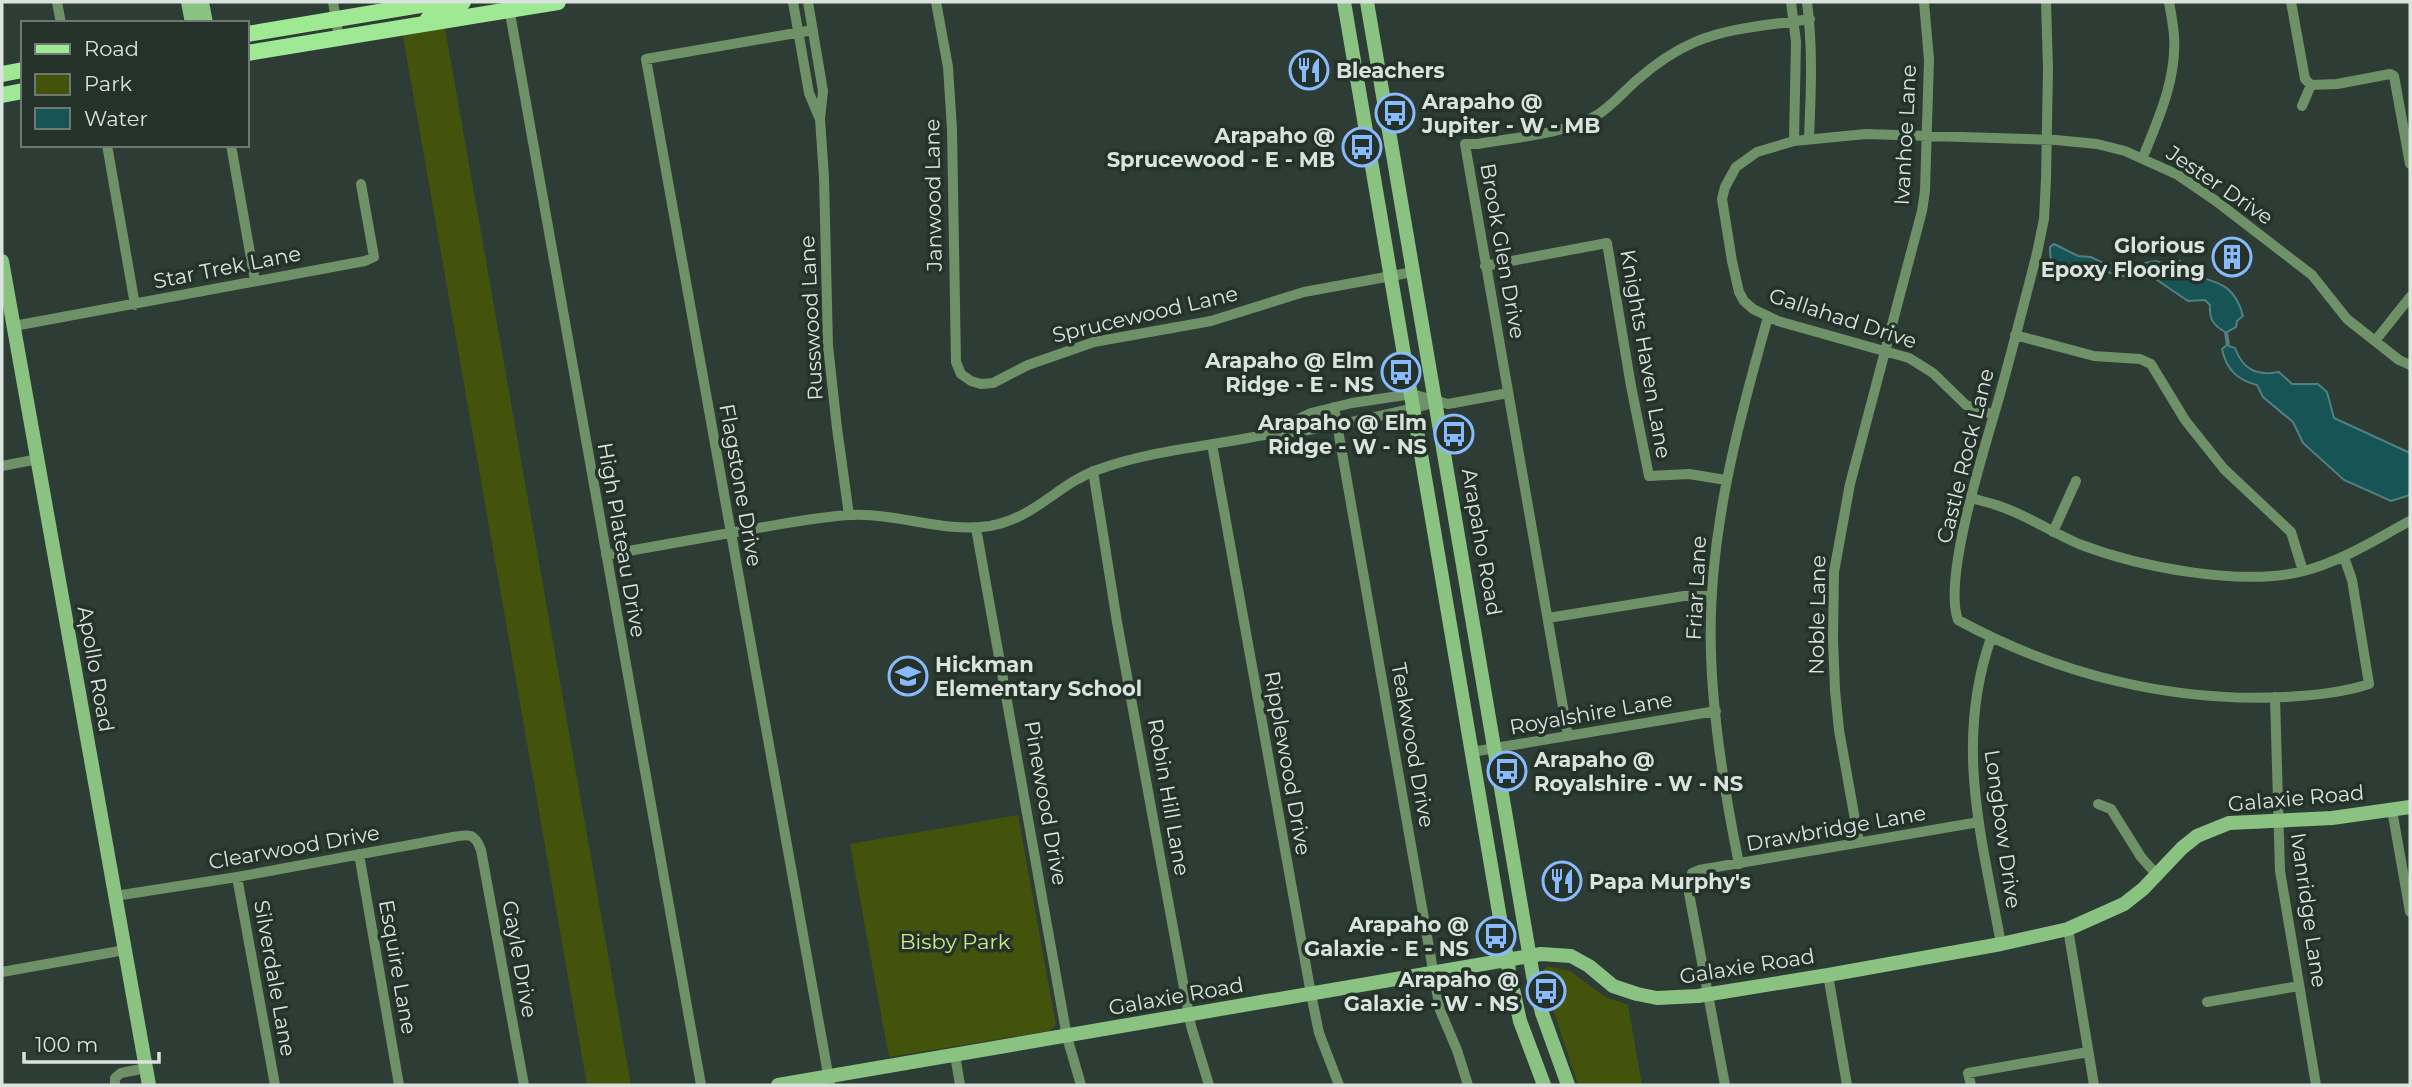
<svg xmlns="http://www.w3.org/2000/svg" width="2412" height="1087" font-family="Montserrat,sans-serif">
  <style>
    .green { fill: #43530c }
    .water { fill: #175456; stroke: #527f7f; stroke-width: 2 }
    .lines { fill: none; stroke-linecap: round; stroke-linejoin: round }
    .street { stroke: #6e9168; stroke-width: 10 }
    .secondary { stroke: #8ac381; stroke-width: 14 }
    .primary { stroke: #9fe994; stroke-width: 16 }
    .labels { text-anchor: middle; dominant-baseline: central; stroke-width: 7; stroke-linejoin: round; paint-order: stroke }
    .poi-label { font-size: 21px; font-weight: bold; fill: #dae3de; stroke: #24322a; text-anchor: end }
    .street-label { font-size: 21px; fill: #dae3de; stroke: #24322a }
    .park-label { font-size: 21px; fill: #ceea85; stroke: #24322a }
  </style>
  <rect width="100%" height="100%" fill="#2d3c34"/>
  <path class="green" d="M 445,28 L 631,1085 L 587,1085 L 403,36 Z
    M 1018,815 L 1056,1025 L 1049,1031 L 890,1057 L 888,1052 L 850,844 Z
    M 1547,966 L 1570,971 L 1604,996 L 1628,1005 L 1642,1085 L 1578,1085 L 1549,997 L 1543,971 Z"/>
  <path class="water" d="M 2054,244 L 2078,256 L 2091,257 L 2105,264 L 2123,263 L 2130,266 L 2155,261 L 2173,265 L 2180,261 L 2182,271 C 2211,283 2233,278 2243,316 L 2237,321 L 2236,327 L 2227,332 L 2229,346 L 2235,348 C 2243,370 2257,376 2279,372 L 2292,384 L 2318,384 L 2327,392 L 2334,418 L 2410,453 L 2410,495 L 2391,501 L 2344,480 L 2303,443 L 2293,422 L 2263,397 L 2257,385 C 2237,380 2226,369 2222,349 L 2227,345 L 2225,332 C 2213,325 2209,319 2210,305 L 2205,300 L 2188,301 L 2154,278 L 2121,276 L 2091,267 L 2057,268 C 2050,262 2050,256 2050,247 Z"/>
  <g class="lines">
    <path class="street" d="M 57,2 L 61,23
      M 333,2 L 339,38
      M 508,2 L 701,1085
      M 793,2 L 809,93 L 819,117
      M 808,2 L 823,91 L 820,119 L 824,177 L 828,346 L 837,428 L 849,515
      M 936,2 L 948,67 L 952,129 L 956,362 L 961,374 L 971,381 L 981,384 L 993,383 L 1028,365 L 1094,342 L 1211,321 L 1304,292 L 1413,272
      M 1791,2 L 1796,42 L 1794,141
      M 1807,2 C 1813,48 1811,92 1809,138
      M 2046,2 L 2048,69 L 2046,179 L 2044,219 L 2037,253 C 2025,300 2013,347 2000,394 C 1987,441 1942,577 1958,620 C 2057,674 2172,703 2286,697 C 2314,695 2342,693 2369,684 L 2352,580 L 2344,557
      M 2291,2 L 2305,79 L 2311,85 L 2337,84 L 2390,74 L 2394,76 L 2410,164
      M 813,30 L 646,59 L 830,1085
      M 2302,106 L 2311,85
      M 107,145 L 135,305
      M 231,145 L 255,281
      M 2143,157 C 2159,118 2177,78 2174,35 C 2173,24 2171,13 2169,2
      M 1485,266 L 1607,243 L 1631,386 L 1649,476 L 1689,474 L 1726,480
      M 14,326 L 365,261 L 374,257 L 361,184
      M 2015,335 L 2094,356 L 2140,359 L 2151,364 L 2185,420 L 2224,469 L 2291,532 L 2303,571
      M 2375,341 L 2410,297
      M 1334,407 L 1440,1010 L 1457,1050 L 1468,1085
      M 1994,415 L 1966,405 L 1933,373 L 1909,358 L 1778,321 L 1753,309 L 1744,301 L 1739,292 L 1732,261 L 1722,199 L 1725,187 L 1736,167 L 1757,152 L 1794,141 L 1866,134 L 2056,140 L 2097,144 L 2125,151 L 2178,175 L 2216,201 L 2312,275 L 2347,319 L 2399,360 L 2410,365
      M 1274,433 L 1277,429 L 1311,413 L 1352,403 L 1412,394 L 1448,404 L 1508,393
      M 1212,444 L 1311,994 L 1319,1033 L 1339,1085
      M 2,466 L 38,459
      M 1093,471 L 1117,622 L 1191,1026 L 1209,1085
      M 1971,498 C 1981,501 1992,503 2002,507 C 2028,516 2053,533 2079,544 C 2139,567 2241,587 2304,571 C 2342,561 2376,539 2410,521
      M 976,528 L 1067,1037 L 1081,1085
      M 2053,532 L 2076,481
      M 606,555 C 656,546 707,537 758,528 C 789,523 821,516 852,515 C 899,513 943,533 990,526 C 1035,518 1058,484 1097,470 C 1154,449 1215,446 1274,433 C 1302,433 1329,426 1356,421 C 1383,415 1410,410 1436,402
      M 1548,618 L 1684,596 L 1712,596
      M 1991,638 C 1954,744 1982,838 2001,944
      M 2275,697 L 2280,871 L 2316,1085
      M 1568,736 L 1465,144 L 1478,144 C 1516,137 1563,135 1597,115 C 1612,106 1624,91 1637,80 C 1654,65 1674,51 1695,42 C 1730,27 1772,25 1810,19
      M 1472,752 L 1716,711
      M 2098,804 L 2111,809 L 2141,857 L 2157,875
      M 2392,810 L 2410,912
      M 1859,842 L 1839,730 L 1835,690 L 1833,638 L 1834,572 L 1850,484 L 1922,211 L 1925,191 L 1929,60 L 1924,2
      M 359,854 L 399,1085
      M 1739,864 C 1725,795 1713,724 1711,653 C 1707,539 1737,426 1768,317
      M 237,877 L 275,1085
      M 115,896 L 237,877 L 453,837 C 469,834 475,833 481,850 L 524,1085
      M 2068,929 L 2094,1085
      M 2,972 L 125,950
      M 1828,975 L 1847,1085
      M 2207,1002 L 2299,986
      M 955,1055 L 960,1085
      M 115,1085 L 115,1078 L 121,1073 L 146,1068
      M 1725,1085 L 1688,888 L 1692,873 L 1699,870 L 1979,822
      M 1971,1085 L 1968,1073 L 2088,1052"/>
    <path class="secondary" d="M 188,2 L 192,23
      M 202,2 L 206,23
      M 1344,2 L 1509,971 L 1520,1021 L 1544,1085
      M 1367,2 L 1533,976 L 1542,1013 L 1568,1085
      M 2,261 L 149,1085
      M 778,1085 L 1541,954 L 1571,956 L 1589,966 L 1613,986 L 1637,994 L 1657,998 L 1698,996 L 1828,975 L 2001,944 L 2068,929 L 2124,904 L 2143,889 L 2182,848 L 2197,836 L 2229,823 L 2332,818 L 2410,807"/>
    <path class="primary" d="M 428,19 L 436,13 L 463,2
      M 247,34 L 438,2
      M 247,53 L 558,2
      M 2,74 L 23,70
      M 2,95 L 23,91"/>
  </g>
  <defs>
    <symbol id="restaurant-ring" viewBox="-11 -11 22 22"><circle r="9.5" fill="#24322a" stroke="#89bafc" stroke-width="1.5"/><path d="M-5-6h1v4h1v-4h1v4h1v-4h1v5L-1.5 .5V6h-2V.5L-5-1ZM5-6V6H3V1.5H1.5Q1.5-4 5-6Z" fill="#89bafc"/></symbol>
    <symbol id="bus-ring" viewBox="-11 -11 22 22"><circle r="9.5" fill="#24322a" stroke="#89bafc" stroke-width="1.5"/><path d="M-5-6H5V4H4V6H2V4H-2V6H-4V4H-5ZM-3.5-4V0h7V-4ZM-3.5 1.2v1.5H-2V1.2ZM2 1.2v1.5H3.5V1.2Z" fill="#89bafc"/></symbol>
    <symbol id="building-ring" viewBox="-11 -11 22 22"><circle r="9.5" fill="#24322a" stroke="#89bafc" stroke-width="1.5"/><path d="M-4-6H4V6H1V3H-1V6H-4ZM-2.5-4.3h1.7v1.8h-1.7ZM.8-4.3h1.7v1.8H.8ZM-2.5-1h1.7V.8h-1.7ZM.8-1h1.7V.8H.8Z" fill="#89bafc"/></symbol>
    <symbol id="school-ring" viewBox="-11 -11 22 22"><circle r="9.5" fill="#24322a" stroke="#89bafc" stroke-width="1.5"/><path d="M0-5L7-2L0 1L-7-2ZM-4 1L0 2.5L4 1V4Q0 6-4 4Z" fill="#89bafc"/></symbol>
  </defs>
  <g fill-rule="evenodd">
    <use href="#restaurant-ring" x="1287" y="48" width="44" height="44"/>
    <use href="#bus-ring" x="1373" y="91" width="44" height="44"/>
    <use href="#bus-ring" x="1340" y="125" width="44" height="44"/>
    <use href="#building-ring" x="2210" y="235" width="44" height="44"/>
    <use href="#bus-ring" x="1379" y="350" width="44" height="44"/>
    <use href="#bus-ring" x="1432" y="412" width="44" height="44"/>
    <use href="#school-ring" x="886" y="654" width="44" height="44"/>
    <use href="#bus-ring" x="1485" y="749" width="44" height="44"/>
    <use href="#restaurant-ring" x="1540" y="859" width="44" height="44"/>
    <use href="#bus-ring" x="1474" y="914" width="44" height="44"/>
    <use href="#bus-ring" x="1524" y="969" width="44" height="44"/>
  </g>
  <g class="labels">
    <g class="poi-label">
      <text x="1336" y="70" text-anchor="start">Bleachers</text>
      <text x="1422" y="101" text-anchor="start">Arapaho @<tspan x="1422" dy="24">Jupiter - W - MB</tspan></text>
      <text x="1335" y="135">Arapaho @<tspan x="1335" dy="24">Sprucewood - E - MB</tspan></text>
      <text x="2205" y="245">Glorious<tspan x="2205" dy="24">Epoxy Flooring</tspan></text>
      <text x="1374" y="360">Arapaho @ Elm<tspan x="1374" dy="24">Ridge - E - NS</tspan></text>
      <text x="1427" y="422">Arapaho @ Elm<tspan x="1427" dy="24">Ridge - W - NS</tspan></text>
      <text x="935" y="664" text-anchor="start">Hickman<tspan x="935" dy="24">Elementary School</tspan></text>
      <text x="1534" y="759" text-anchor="start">Arapaho @<tspan x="1534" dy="24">Royalshire - W - NS</tspan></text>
      <text x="1589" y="881" text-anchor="start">Papa Murphy's</text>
      <text x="1469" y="924">Arapaho @<tspan x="1469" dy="24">Galaxie - E - NS</tspan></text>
      <text x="1519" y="979">Arapaho @<tspan x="1519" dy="24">Galaxie - W - NS</tspan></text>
    </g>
    <g class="street-label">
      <text transform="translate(1905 135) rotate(-87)">Ivanhoe Lane</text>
      <text transform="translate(2220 185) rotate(34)">Jester Drive</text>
      <text transform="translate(933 195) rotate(-91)">Janwood Lane</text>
      <text transform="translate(1503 251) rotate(80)">Brook Glen Drive</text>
      <text transform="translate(227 267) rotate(-11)">Star Trek Lane</text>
      <text transform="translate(1145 314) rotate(-13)">Sprucewood Lane</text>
      <text transform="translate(811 318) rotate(-93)">Russwood Lane</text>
      <text transform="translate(1843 318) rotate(18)">Gallahad Drive</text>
      <text transform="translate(1646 354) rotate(80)">Knights Haven Lane</text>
      <text transform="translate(1965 456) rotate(-76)">Castle Rock Lane</text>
      <text transform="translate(741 485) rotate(80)">Flagstone Drive</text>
      <text transform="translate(622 540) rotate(80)">High Plateau Drive</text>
      <text transform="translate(1482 542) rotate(80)">Arapaho Road</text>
      <text transform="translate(1696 588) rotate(-87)">Friar Lane</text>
      <text transform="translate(1817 615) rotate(-89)">Noble Lane</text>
      <text transform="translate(96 669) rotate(80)">Apollo Road</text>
      <text transform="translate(1591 713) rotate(-10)">Royalshire Lane</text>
      <text transform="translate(1413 745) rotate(80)">Teakwood Drive</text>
      <text transform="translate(1288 763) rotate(80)">Ripplewood Drive</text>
      <text transform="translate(1169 797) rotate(80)">Robin Hill Lane</text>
      <text transform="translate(2296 798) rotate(-5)">Galaxie Road</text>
      <text transform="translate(1046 803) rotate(80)">Pinewood Drive</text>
      <text transform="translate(1836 828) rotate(-10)">Drawbridge Lane</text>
      <text transform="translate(2003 829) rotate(82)">Longbow Drive</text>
      <text transform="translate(294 847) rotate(-10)">Clearwood Drive</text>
      <text transform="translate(2309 910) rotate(82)">Ivanridge Lane</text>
      <text transform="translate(520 959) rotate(80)">Gayle Drive</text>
      <text transform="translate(1747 966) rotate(-9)">Galaxie Road</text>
      <text transform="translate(398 967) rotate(80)">Esquire Lane</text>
      <text transform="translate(275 978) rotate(80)">Silverdale Lane</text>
      <text transform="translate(1176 996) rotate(-10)">Galaxie Road</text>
    </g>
    <g class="park-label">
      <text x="955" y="941">Bisby Park</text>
    </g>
  </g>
  <rect width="2412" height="1087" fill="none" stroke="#dae3de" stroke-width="7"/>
  <rect x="21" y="21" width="228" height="126" fill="#24322a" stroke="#6d7972" stroke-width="2"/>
  <rect x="35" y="44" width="35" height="10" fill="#9fe994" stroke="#6d7972" stroke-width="2"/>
  <text x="84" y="56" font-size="21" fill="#dae3de">Road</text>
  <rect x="35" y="74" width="35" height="21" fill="#43530c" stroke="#6d7972" stroke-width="2"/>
  <text x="84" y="91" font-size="21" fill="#dae3de">Park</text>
  <rect x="35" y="108" width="35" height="21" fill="#175456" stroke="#6d7972" stroke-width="2"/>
  <text x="84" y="126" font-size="21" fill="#dae3de">Water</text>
  <path d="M24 1052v10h135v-10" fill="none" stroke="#dae3de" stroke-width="3.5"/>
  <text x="35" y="1052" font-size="21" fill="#dae3de" stroke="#24322a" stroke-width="5" paint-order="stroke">100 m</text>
</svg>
